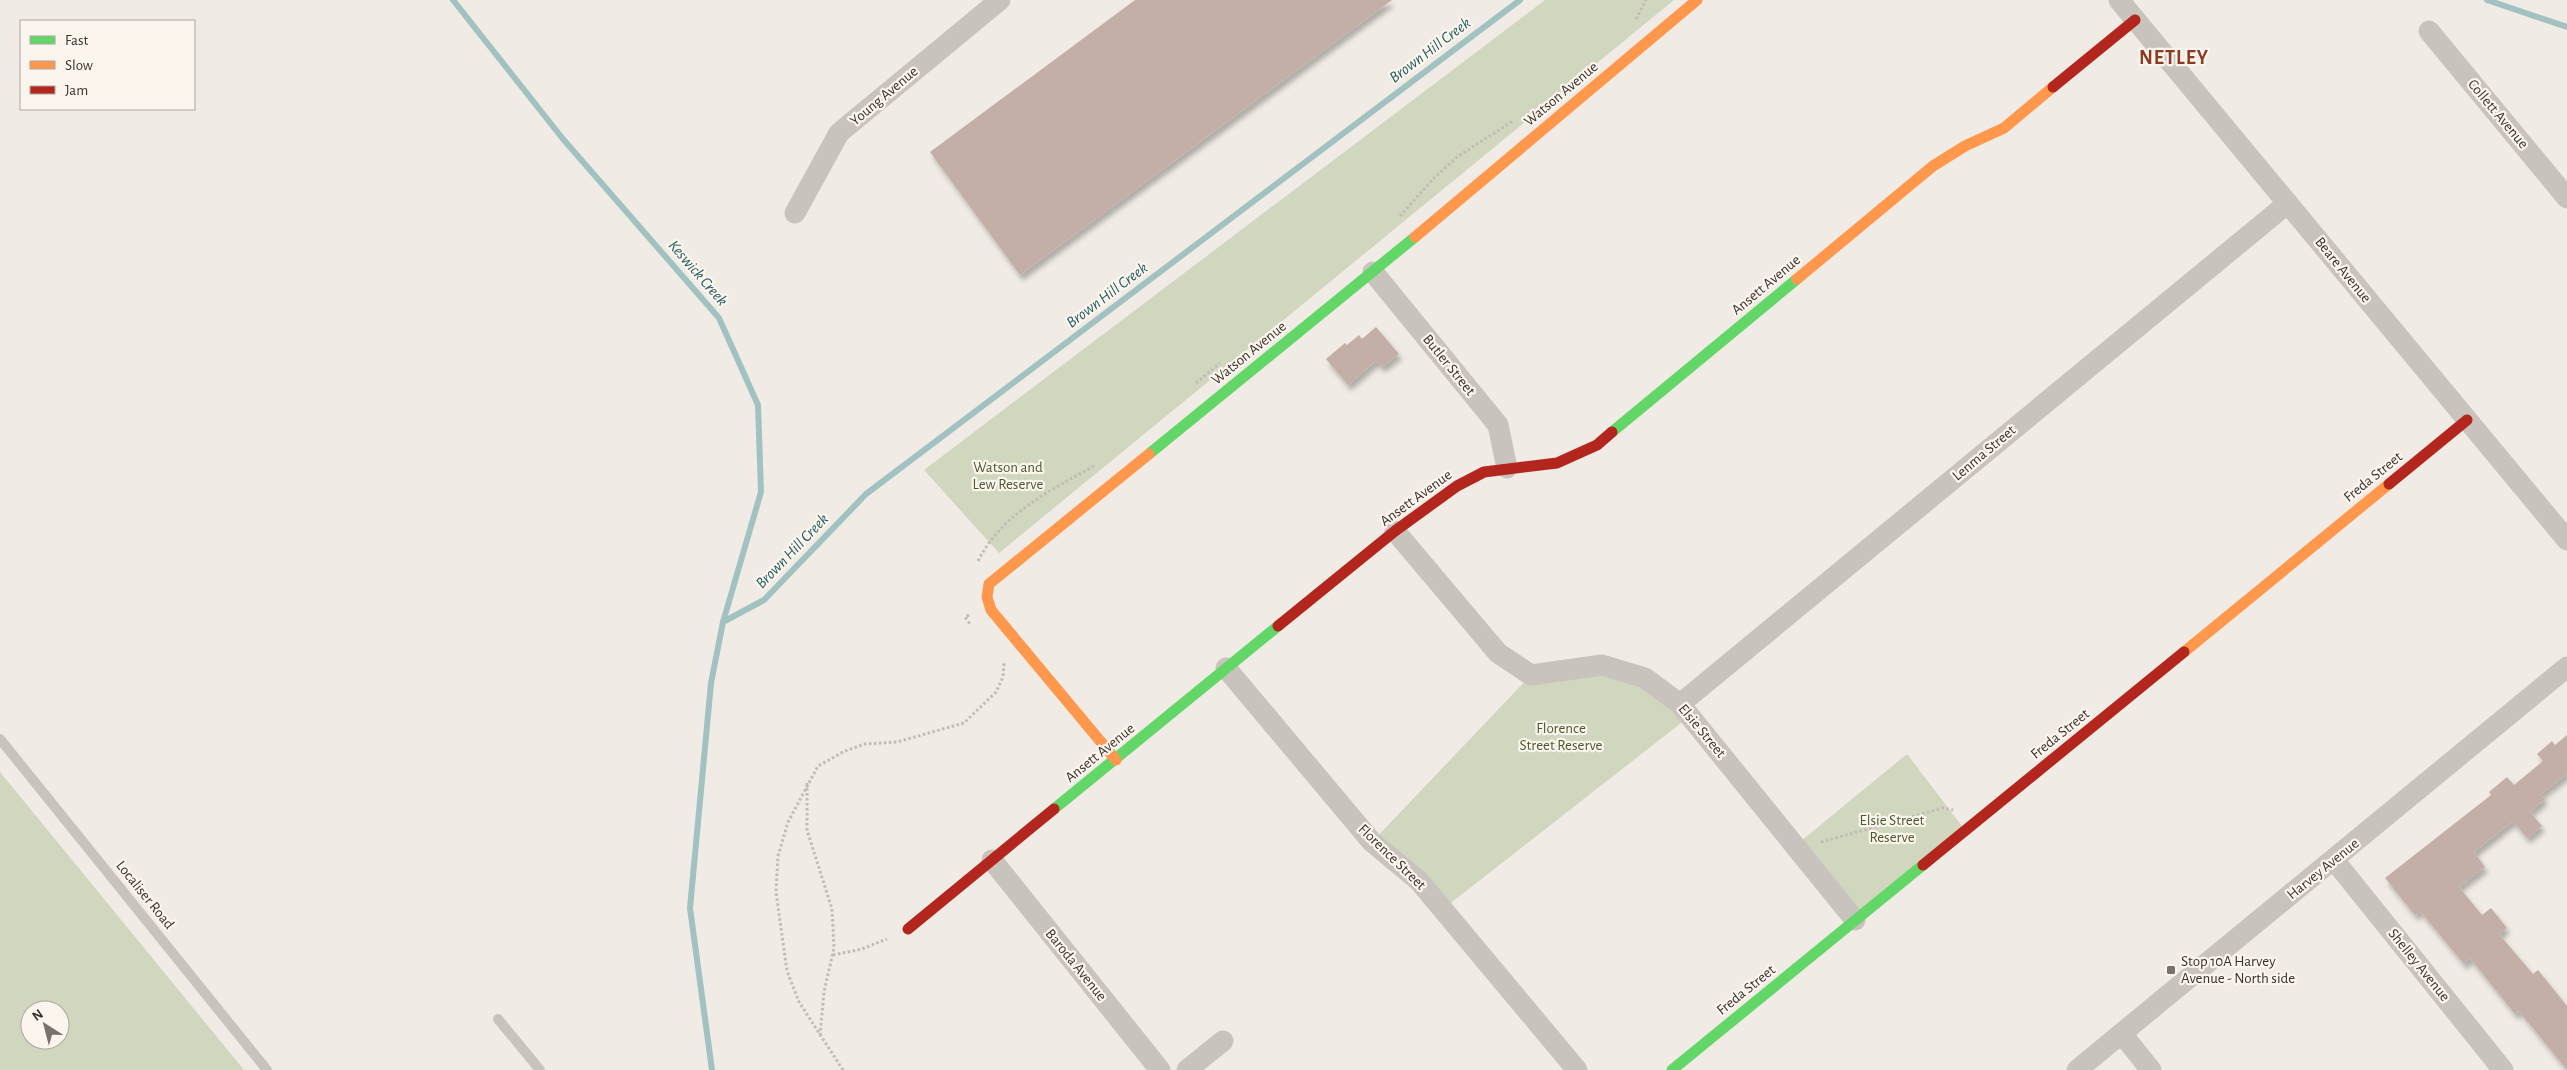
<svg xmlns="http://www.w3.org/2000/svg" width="2567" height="1070" font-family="'Alegreya Sans',sans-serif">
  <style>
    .green { fill: #d1d6bf; fill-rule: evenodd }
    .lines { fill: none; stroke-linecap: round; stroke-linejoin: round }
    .stream { stroke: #a1c2c1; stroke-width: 6 }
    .building { fill: #c3afa7; filter: url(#shadow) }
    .path { stroke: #c2bbb6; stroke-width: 3; stroke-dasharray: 2.5 2.5; stroke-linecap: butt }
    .lane { stroke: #c9c3be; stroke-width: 10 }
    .street { stroke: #c9c3be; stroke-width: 21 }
    .fast { stroke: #63d668; stroke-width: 11 }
    .slow { stroke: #ff974d; stroke-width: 11 }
    .jam { stroke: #b3261e; stroke-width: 11 }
    .poi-dot { fill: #7a716c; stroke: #fbf5ee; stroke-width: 2 }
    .labels { text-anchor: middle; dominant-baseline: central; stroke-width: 4.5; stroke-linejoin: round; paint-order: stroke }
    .street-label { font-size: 15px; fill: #3b302b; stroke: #fbf5ee }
    .park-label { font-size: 15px; fill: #4a5a2e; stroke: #fbf5ee }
    .poi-label { font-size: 15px; fill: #3b302b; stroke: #fbf5ee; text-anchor: start }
    .water-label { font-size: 16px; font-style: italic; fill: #1f5a5e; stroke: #fbf5ee }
    .district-label { font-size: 20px; font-weight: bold; letter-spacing: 1px; fill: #8c3b22; stroke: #fbf5ee }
  </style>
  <defs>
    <filter id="shadow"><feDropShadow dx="3" dy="5.5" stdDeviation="2.5" flood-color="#0004"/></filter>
  </defs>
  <rect width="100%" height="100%" fill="#f0ebe5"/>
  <path class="green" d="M 1545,0 L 1674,0 L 999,553 L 924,470 Z
    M 1602,665 L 1690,716 L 1443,909 L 1372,842 L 1531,675 Z
    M 1907,754 L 1965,830 L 1855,920 L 1795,846 Z
    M 0,772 L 244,1070 L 0,1070 ZM 30,1010 L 60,1010 L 60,1040 L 30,1040 Z"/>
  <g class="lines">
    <path class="stream" d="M 453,0 L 563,139 L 719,318 L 758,405 L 761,492 L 723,622 L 711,683 L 690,908 L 712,1070
      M 2487,0 L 2567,27
      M 723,622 L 764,600 L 866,494 L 1520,0"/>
  </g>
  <path class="building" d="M 1135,0 L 1392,0 L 1020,275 L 930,152 Z
    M 1376,327 L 1399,354 L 1382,367 L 1376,361 L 1348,385 L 1326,359 L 1345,343 L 1347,345 L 1359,335 L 1362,339 Z
    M 2567,735 L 2567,774 L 2541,794 L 2545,799 L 2530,812 L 2542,826 L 2527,838 L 2513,821 L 2474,852 L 2485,867 L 2459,887 L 2482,915 L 2491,908 L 2507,928 L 2499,934 L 2533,974 L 2538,970 L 2567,1006 L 2567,1070 L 2519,1011 L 2515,1014 L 2470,958 L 2464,964 L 2420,911 L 2415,915 L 2385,878 L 2491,795 L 2489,792 L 2507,777 L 2514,785 L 2543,761 L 2537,754 L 2552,741 L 2555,745 Z"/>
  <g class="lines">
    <path class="path" d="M 1636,19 L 1646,0
      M 1400,216 L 1433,179 L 1457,157 L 1513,121
      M 1196,383 L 1220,363
      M 978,561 C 1002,514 1049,491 1094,466
      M 969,615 L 965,617 L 970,624
      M 807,783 L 807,830 L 832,909 L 833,928 L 834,948 L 824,992 L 820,1036
      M 1821,842 L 1943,808 L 1953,810
      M 833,955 L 862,949 L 887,939
      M 843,1070 L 799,1002 L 787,971 L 776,892 L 778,856 L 788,822 L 818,766 L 845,751 L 865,744 L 897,742 L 964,723 L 996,692 L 1003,677 L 1004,663"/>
    <path class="lane" d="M 0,739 L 267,1070
      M 498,1019 L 540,1070"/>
    <path class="street" d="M 2119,0 L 2567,540
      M 2429,31 L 2567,198
      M 795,213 L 839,133 L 1000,0
      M 1373,272 L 1498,425 L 1507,468
      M 1395,531 L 1498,653 L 1531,675 L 1602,665 L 1645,678 L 1680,704 L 1855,920
      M 1226,668 L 1372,842 L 1419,881 L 1577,1070
      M 1680,704 L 2288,203
      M 992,860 L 1160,1070
      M 2334,860 L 2503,1070
      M 2122,1034 L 2151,1070
      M 1187,1070 L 1223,1041
      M 2077,1070 L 2567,667"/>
    <path class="fast" d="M 1612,432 L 1797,279
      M 1149,454 L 1415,237
      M 1054,809 L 1278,626
      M 1672,1070 L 1923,865"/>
    <path class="slow" d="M 1415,237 L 1697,0
      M 1797,279 L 1933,166 L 1965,146 L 2004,128 L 2053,87
      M 2184,652 L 2389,484
      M 1116,760 L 991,610 L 987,597 L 989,584 L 1149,454"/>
    <path class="jam" d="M 2053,87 L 2135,20
      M 2389,484 L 2467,420
      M 1278,626 L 1395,531 L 1457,486 L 1484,472 L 1557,463 L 1597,445 L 1612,432
      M 1923,865 L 2184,652
      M 908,929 L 1054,809"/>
  </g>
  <rect class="poi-dot" x="2166" y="965" width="10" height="10" rx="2.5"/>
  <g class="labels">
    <g class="street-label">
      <text transform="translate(1561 94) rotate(-40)">Watson Avenue</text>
      <text transform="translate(884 96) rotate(-40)">Young Avenue</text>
      <text transform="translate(2498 114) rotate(50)">Collett Avenue</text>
      <text transform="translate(2343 270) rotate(51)">Beare Avenue</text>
      <text transform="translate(1766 285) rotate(-40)">Ansett Avenue</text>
      <text transform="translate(1249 353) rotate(-39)">Watson Avenue</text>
      <text transform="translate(1449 365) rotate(51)">Butler Street</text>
      <text transform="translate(1984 453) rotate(-40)">Lenma Street</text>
      <text transform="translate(2373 477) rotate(-39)">Freda Street</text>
      <text transform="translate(1416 498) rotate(-36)">Ansett Avenue</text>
      <text transform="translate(1702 731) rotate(50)">Elsie Street</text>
      <text transform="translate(2060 734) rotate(-39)">Freda Street</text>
      <text transform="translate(1100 753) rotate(-39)">Ansett Avenue</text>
      <text transform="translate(1392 857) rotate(44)">Florence Street</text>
      <text transform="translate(2323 869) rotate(-39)">Harvey Avenue</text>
      <text transform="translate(145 895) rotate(51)">Localiser Road</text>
      <text transform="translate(1076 965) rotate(51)">Baroda Avenue</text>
      <text transform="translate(2419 965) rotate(51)">Shelley Avenue</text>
      <text transform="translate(1746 990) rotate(-39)">Freda Street</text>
    </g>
    <g class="park-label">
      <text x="1008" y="467">Watson and<tspan x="1008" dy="17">Lew Reserve</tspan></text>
      <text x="1561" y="728">Florence<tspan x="1561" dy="17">Street Reserve</tspan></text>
      <text x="1892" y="820">Elsie Street<tspan x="1892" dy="17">Reserve</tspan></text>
    </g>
    <g class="poi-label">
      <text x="2181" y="961">Stop 10A Harvey<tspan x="2181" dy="17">Avenue - North side</tspan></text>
    </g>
    <g class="water-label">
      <text transform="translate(1430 50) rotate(-37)">Brown Hill Creek</text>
      <text transform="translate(698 273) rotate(49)">Keswick Creek</text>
      <text transform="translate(1107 295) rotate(-37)">Brown Hill Creek</text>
      <text transform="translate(792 551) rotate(-46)">Brown Hill Creek</text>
    </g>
    <g class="district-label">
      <text x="2174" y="58">NETLEY</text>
    </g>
  </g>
  <rect x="20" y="20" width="175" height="90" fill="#fbf5ee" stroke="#aea6a0"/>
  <rect x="30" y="36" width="25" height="8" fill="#63d668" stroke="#aea6a0"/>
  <text x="65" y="45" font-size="15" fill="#3b302b">Fast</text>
  <rect x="30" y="61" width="25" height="8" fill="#ff974d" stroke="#aea6a0"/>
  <text x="65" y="70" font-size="15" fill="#3b302b">Slow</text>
  <rect x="30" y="86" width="25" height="8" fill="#b3261e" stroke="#aea6a0"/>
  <text x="65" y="95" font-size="15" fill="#3b302b">Jam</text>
  <g transform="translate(45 1025) rotate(324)"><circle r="24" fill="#fbf5ee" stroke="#aea6a0"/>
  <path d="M0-4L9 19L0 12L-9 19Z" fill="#7a716c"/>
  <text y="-8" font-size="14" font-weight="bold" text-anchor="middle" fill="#3b302b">N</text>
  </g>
</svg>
